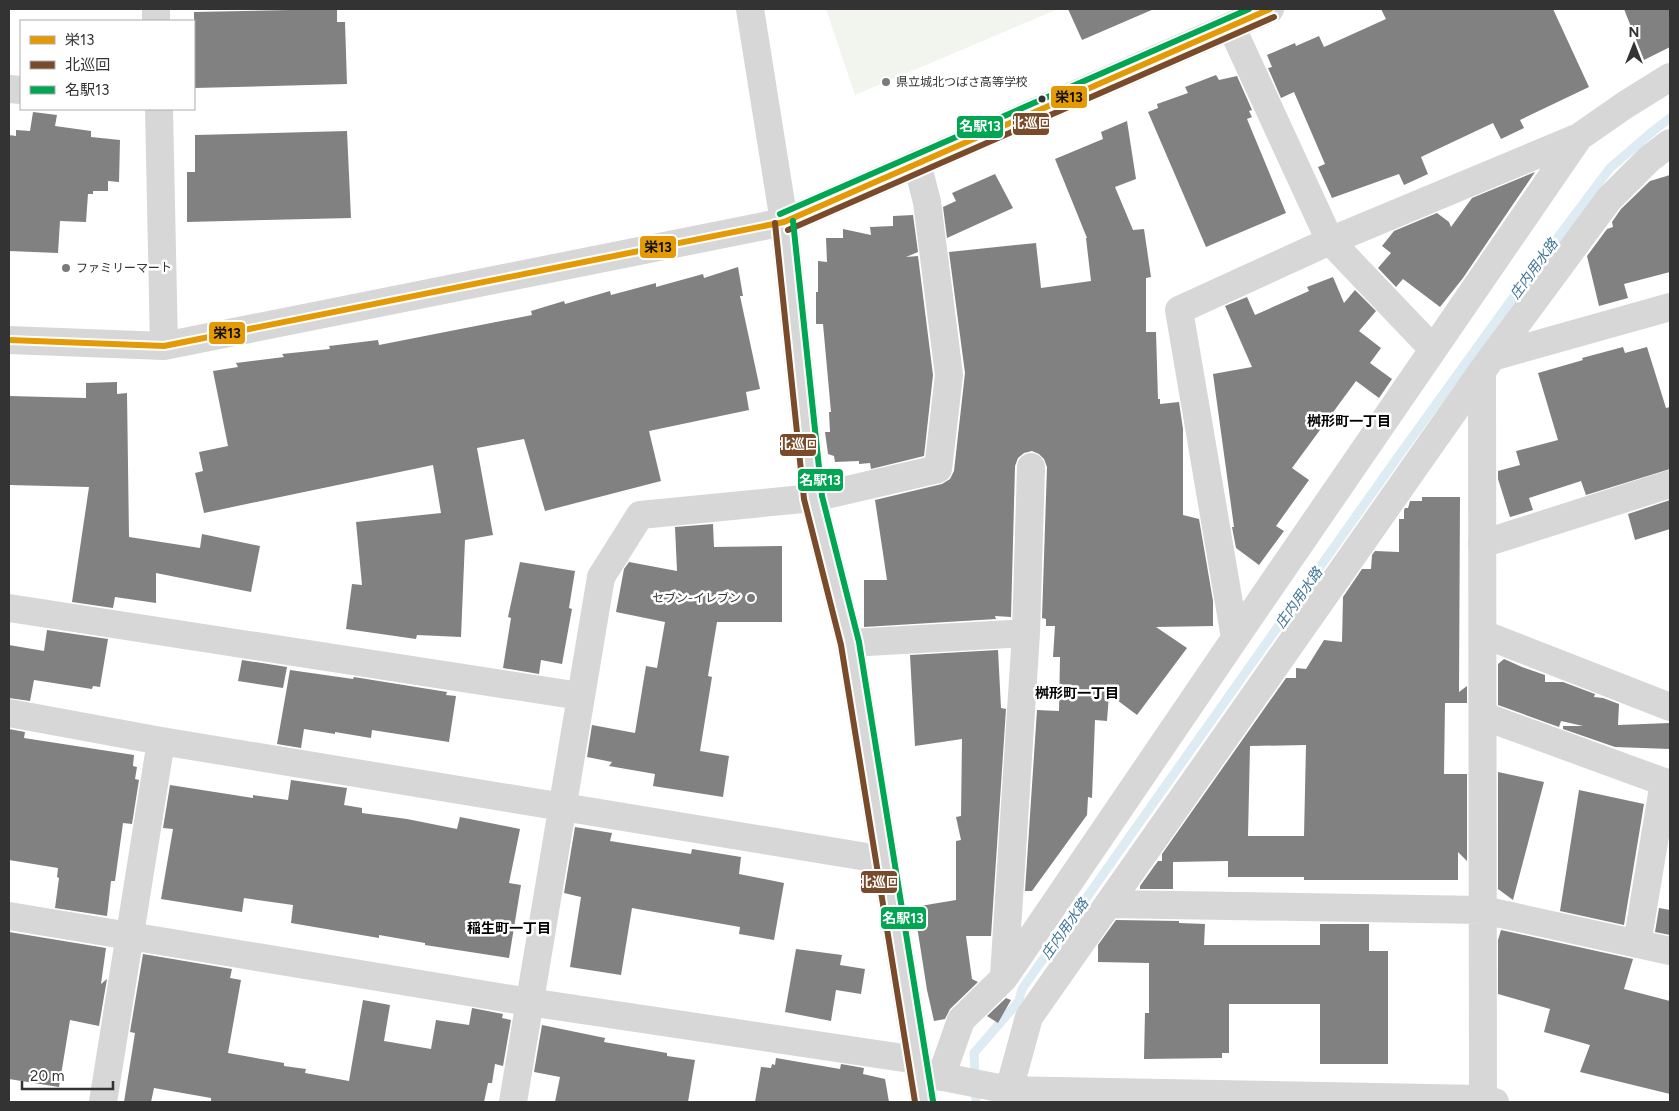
<svg xmlns="http://www.w3.org/2000/svg" width="1679" height="1111" font-family="Figtree,'Noto Sans JP',sans-serif">
  <style>
    .green { fill: #f1f5ed }
    .lines { fill: none; stroke-linecap: round; stroke-linejoin: round }
    .stream { stroke: #ddebf3; stroke-width: 9 }
    .building { fill: #818181; fill-rule: evenodd }
    .minor { stroke: #d7d7d7; stroke-width: 28 }
    .bus-1-casing { stroke: #fff; stroke-width: 10 }
    .bus-2-casing { stroke: #fff; stroke-width: 10 }
    .bus-3-casing { stroke: #fff; stroke-width: 10 }
    .bus-1 { stroke: #e39a05; stroke-width: 6 }
    .bus-2 { stroke: #7a4b2a; stroke-width: 6 }
    .bus-3 { stroke: #00a651; stroke-width: 6 }
    .poi-dot { fill: #7a7a7a; stroke: #fff; stroke-width: 2 }
    .bus-dot { fill: #333; stroke: #fff; stroke-width: 2 }
    .labels { text-anchor: middle; dominant-baseline: central; stroke-width: 5; stroke-linejoin: round; paint-order: stroke }
    .poi-label { font-size: 12px; fill: #333; stroke: #fff; text-anchor: start }
    .water-label { font-size: 14px; font-style: italic; fill: #3f7597; stroke: #fff }
    .neighbourhood-label { font-size: 14px; font-weight: bold; fill: #000; stroke: #fff }
    .line-badge { stroke: #fff; stroke-width: 2 }
    .badge-label { font-size: 14px; text-anchor: middle; font-weight: bold; fill: #fff }
    .pale-badge-label { font-size: 14px; text-anchor: middle; font-weight: bold; fill: #111 }
  </style>
  <rect width="100%" height="100%" fill="#fff"/>
  <path class="green" d="M 826,9 L 1058,9 L 855,95 Z"/>
  <g class="lines">
    <path class="stream" d="M 976,1102 L 974,1053 L 1019,1001 L 1022,989 L 1397,458 L 1525,281 L 1610,168 L 1653,131 L 1670,118"/>
  </g>
  <path class="building" d="M 337,9 L 337,22 L 345,22 L 347,84 L 194,88 L 194,12 Z
    M 1068,9 L 1154,9 L 1082,40 Z
    M 1381,9 L 1553,9 L 1589,87 L 1520,120 L 1524,128 L 1501,139 L 1493,123 L 1421,157 L 1428,174 L 1404,185 L 1399,174 L 1332,198 L 1318,167 L 1325,164 L 1294,92 L 1281,98 L 1268,68 L 1272,67 L 1267,55 L 1295,43 L 1296,46 L 1319,36 L 1324,47 L 1386,19 Z
    M 1624,9 L 1670,9 L 1670,47 L 1644,60 Z
    M 1216,75 L 1219,80 L 1237,76 L 1252,110 L 1249,111 L 1252,117 L 1247,119 L 1286,213 L 1206,247 L 1148,112 L 1158,108 L 1157,104 L 1188,93 L 1185,87 Z
    M 33,112 L 57,115 L 55,126 L 91,131 L 91,137 L 120,140 L 119,182 L 108,181 L 108,191 L 93,191 L 93,194 L 88,194 L 86,222 L 60,221 L 58,253 L 9,251 L 9,135 L 16,136 L 16,130 L 30,131 Z
    M 1127,121 L 1136,179 L 1115,187 L 1133,230 L 1144,229 L 1151,277 L 1146,278 L 1146,332 L 1156,332 L 1158,399 L 1160,399 L 1160,404 L 1179,402 L 1183,429 L 1183,515 L 1199,519 L 1213,601 L 1213,626 L 1156,627 L 1187,648 L 1137,715 L 1109,694 L 1107,721 L 1095,720 L 1092,798 L 1088,797 L 1087,815 L 1032,891 L 1025,891 L 1037,710 L 1059,711 L 1060,657 L 1053,657 L 1055,626 L 1046,626 L 1046,619 L 1042,618 L 1047,467 L 1044,459 L 1039,454 L 1032,451 L 1024,453 L 1018,458 L 1015,466 L 1011,617 L 995,616 L 996,619 L 864,627 L 864,580 L 887,580 L 875,500 L 942,484 L 950,479 L 954,471 L 965,373 L 949,252 L 1036,243 L 1041,288 L 1091,281 L 1086,238 L 1087,238 L 1055,159 L 1103,139 L 1101,132 Z
    M 347,131 L 351,218 L 187,222 L 187,172 L 195,172 L 195,135 Z
    M 1535,172 L 1463,278 L 1440,307 L 1403,279 L 1396,287 L 1378,268 L 1391,253 L 1382,246 L 1394,231 L 1437,213 L 1449,222 L 1451,227 L 1472,198 Z
    M 995,174 L 1013,208 L 947,238 L 943,207 L 956,201 L 952,193 Z
    M 1670,175 L 1670,272 L 1624,284 L 1628,298 L 1599,306 L 1587,256 L 1607,229 L 1613,227 L 1612,222 L 1621,209 L 1650,181 Z
    M 913,215 L 918,252 L 906,257 L 918,256 L 933,375 L 924,456 L 871,469 L 870,463 L 859,464 L 859,461 L 835,462 L 834,456 L 828,454 L 825,432 L 830,432 L 829,412 L 831,412 L 823,324 L 816,324 L 816,292 L 818,292 L 818,261 L 827,262 L 826,238 L 843,238 L 843,229 L 871,235 L 870,227 L 893,226 L 893,216 Z
    M 738,267 L 743,296 L 740,296 L 760,389 L 746,392 L 749,410 L 649,431 L 661,481 L 545,511 L 524,439 L 477,448 L 493,535 L 465,540 L 461,637 L 417,635 L 416,639 L 346,629 L 352,584 L 362,585 L 356,522 L 441,513 L 433,465 L 204,513 L 195,473 L 203,471 L 199,452 L 228,446 L 213,371 L 238,367 L 236,363 L 284,357 L 282,354 L 330,349 L 329,346 L 378,340 L 379,345 L 532,315 L 531,311 L 564,301 L 565,304 L 610,291 L 611,295 L 656,283 L 656,287 L 703,274 L 704,278 Z
    M 1333,277 L 1344,303 L 1355,290 L 1376,311 L 1359,331 L 1381,348 L 1370,363 L 1392,379 L 1379,398 L 1356,381 L 1292,468 L 1309,480 L 1276,526 L 1284,531 L 1259,565 L 1236,548 L 1232,527 L 1234,527 L 1213,374 L 1252,367 L 1225,306 L 1247,297 L 1255,315 L 1309,291 L 1307,287 Z
    M 1623,347 L 1625,353 L 1647,347 L 1666,408 L 1670,407 L 1670,469 L 1586,495 L 1581,481 L 1529,498 L 1533,510 L 1510,517 L 1498,479 L 1498,471 L 1520,465 L 1516,451 L 1558,440 L 1538,373 L 1583,360 L 1582,358 Z
    M 117,382 L 117,394 L 127,393 L 129,537 L 200,548 L 202,534 L 260,546 L 251,592 L 156,573 L 156,603 L 115,597 L 113,608 L 72,602 L 89,487 L 9,485 L 9,396 L 86,398 L 86,383 Z
    M 1422,497 L 1460,497 L 1459,692 L 1467,686 L 1467,703 L 1445,703 L 1444,774 L 1467,774 L 1467,861 L 1458,852 L 1458,880 L 1304,880 L 1304,877 L 1228,877 L 1228,861 L 1173,862 L 1173,889 L 1140,889 L 1140,886 L 1158,861 L 1162,861 L 1162,854 L 1286,678 L 1296,678 L 1296,668 L 1306,669 L 1324,640 L 1342,642 L 1343,597 L 1362,569 L 1371,569 L 1372,555 L 1375,551 L 1399,552 L 1399,519 L 1404,519 L 1404,510 L 1405,508 L 1408,508 L 1410,501 L 1422,501 ZM 1306,745 L 1304,836 L 1248,836 L 1250,746 Z
    M 1670,500 L 1670,529 L 1635,540 L 1628,514 Z
    M 713,524 L 714,547 L 782,546 L 782,622 L 717,622 L 708,676 L 712,677 L 700,751 L 729,756 L 723,797 L 653,786 L 655,774 L 609,766 L 612,762 L 587,757 L 592,725 L 635,733 L 646,666 L 657,668 L 665,622 L 616,612 L 624,569 L 629,562 L 677,571 L 675,527 Z
    M 520,562 L 575,571 L 569,608 L 572,609 L 562,664 L 541,660 L 539,674 L 503,668 L 511,618 L 508,617 Z
    M 47,630 L 108,639 L 100,687 L 93,686 L 92,689 L 34,680 L 30,701 L 9,698 L 9,645 L 44,651 Z
    M 998,650 L 1001,708 L 1006,709 L 991,936 L 966,936 L 972,979 L 978,982 L 950,1009 L 945,1019 L 934,1021 L 927,990 L 914,907 L 956,900 L 956,841 L 961,840 L 956,817 L 961,816 L 962,739 L 915,746 L 910,655 Z
    M 1504,659 L 1522,667 L 1545,675 L 1545,682 L 1563,682 L 1595,694 L 1594,697 L 1603,698 L 1619,704 L 1618,725 L 1670,723 L 1670,749 L 1615,747 L 1563,729 L 1563,726 L 1583,726 L 1561,721 L 1559,727 L 1498,705 L 1498,664 Z
    M 242,660 L 287,667 L 283,688 L 238,681 Z
    M 290,670 L 353,679 L 354,677 L 447,692 L 446,695 L 456,696 L 449,742 L 372,730 L 371,738 L 335,732 L 335,734 L 304,729 L 301,748 L 277,744 Z
    M 9,729 L 25,732 L 24,738 L 134,755 L 133,766 L 137,767 L 135,779 L 139,780 L 132,824 L 123,823 L 115,881 L 111,881 L 107,916 L 55,908 L 59,878 L 57,877 L 58,868 L 9,860 Z
    M 1498,772 L 1544,782 L 1513,900 L 1498,889 Z
    M 291,780 L 347,788 L 344,805 L 362,808 L 362,813 L 407,819 L 457,829 L 460,817 L 520,829 L 509,883 L 521,885 L 509,958 L 425,945 L 425,943 L 379,935 L 379,938 L 291,923 L 293,905 L 244,898 L 242,912 L 161,899 L 173,829 L 163,828 L 170,785 L 253,798 L 253,795 L 288,800 Z
    M 1579,790 L 1644,804 L 1624,925 L 1560,911 Z
    M 575,827 L 612,833 L 610,841 L 691,854 L 692,849 L 741,857 L 739,874 L 784,883 L 774,940 L 739,934 L 740,927 L 632,908 L 621,975 L 570,967 L 581,897 L 564,893 Z
    M 1659,908 L 1670,910 L 1670,935 L 1655,932 Z
    M 1116,920 L 1179,921 L 1179,923 L 1205,924 L 1204,945 L 1320,945 L 1320,924 L 1369,924 L 1369,951 L 1388,951 L 1388,1064 L 1320,1064 L 1320,1004 L 1229,1004 L 1229,1053 L 1222,1053 L 1222,1058 L 1144,1059 L 1145,1013 L 1149,1013 L 1149,963 L 1098,962 L 1098,945 Z
    M 1501,930 L 1633,959 L 1624,989 L 1670,1001 L 1670,1094 L 1580,1072 L 1590,1045 L 1544,1032 L 1550,1009 L 1498,994 L 1498,940 Z
    M 9,932 L 106,948 L 101,984 L 107,979 L 99,1026 L 70,1020 L 59,1087 L 9,1079 Z
    M 796,949 L 842,955 L 840,965 L 865,969 L 861,994 L 836,990 L 831,1021 L 785,1012 Z
    M 143,954 L 232,969 L 230,978 L 241,980 L 228,1053 L 284,1063 L 284,1066 L 306,1069 L 305,1073 L 349,1081 L 363,1000 L 390,1005 L 384,1041 L 431,1049 L 436,1020 L 469,1025 L 472,1008 L 503,1014 L 502,1018 L 511,1020 L 503,1066 L 495,1064 L 492,1083 L 488,1083 L 484,1102 L 211,1102 L 211,1098 L 154,1088 L 151,1102 L 124,1102 L 135,1033 L 130,1032 Z
    M 1006,998 L 1011,1000 L 998,1023 L 987,1016 Z
    M 542,1025 L 605,1038 L 604,1042 L 667,1053 L 667,1056 L 695,1060 L 688,1102 L 555,1102 L 560,1077 L 534,1072 Z
    M 776,1058 L 840,1069 L 841,1064 L 864,1068 L 863,1074 L 885,1079 L 889,1102 L 755,1102 L 761,1067 L 771,1068 L 772,1064 L 775,1065 Z"/>
  <g class="lines">
    <path class="minor" d="M 156,9 L 156,21
      M 750,9 L 784,222 L 813,498 L 850,643 L 924,1102
      M 1231,26 L 1330,241 L 1433,349
      M 9,89 L 21,90
      M 159,109 L 164,346
      M 9,340 L 164,346 L 784,222 L 1270,9
      M 1492,357 L 1670,307
      M 1482,371 L 1483,1102
      M 1482,544 L 1670,484
      M 9,608 L 580,696
      M 1483,634 L 1670,707
      M 1235,638 L 1179,310 L 1330,241 L 1579,137
      M 850,643 L 1026,633
      M 9,713 L 161,741 L 885,860
      M 1483,716 L 1664,782 L 1637,944
      M 1108,904 L 1483,910 L 1670,951
      M 9,916 L 529,1002 L 917,1060
      M 1004,976 L 1026,633 L 1031,467
      M 923,1073 L 1009,1090 L 1483,1099 L 1495,1102
      M 941,1077 L 961,1020 L 1004,978 L 1253,612 L 1579,137 L 1625,105 L 1670,77
      M 103,1102 L 161,741
      M 513,1102 L 601,577 L 640,515 L 813,498 L 938,469 L 949,375 L 927,202 L 917,163
      M 1009,1102 L 1009,1090 L 1029,1017 L 1482,371 L 1609,199 L 1649,159 L 1670,143"/>
    <defs>
      <path id="bus-1" d="M 9,340 L 164,346 L 784,222 L 1270,9"/>
      <path id="bus-2" d="M 775,223 L 804,499 L 841,645 L 915,1102
        M 788,230 L 1274,17"/>
      <path id="bus-3" d="M 780,214 L 1249,9
        M 793,221 L 822,496 L 859,642 L 933,1101"/>
    </defs>
    <use href="#bus-1" class="bus-1-casing"/>
    <use href="#bus-2" class="bus-2-casing"/>
    <use href="#bus-3" class="bus-3-casing"/>
    <use href="#bus-1" class="bus-1"/>
    <use href="#bus-2" class="bus-2"/>
    <use href="#bus-3" class="bus-3"/>
  </g>
  <g class="poi-dot">
    <circle cx="886" cy="82" r="5"/>
    <circle cx="66" cy="268" r="5"/>
    <circle cx="751" cy="598" r="5"/>
  </g>
  <circle class="bus-dot" cx="1042" cy="99" r="4.5"/>
  <g class="labels">
    <g class="poi-label">
      <text x="896" y="82">県立城北つばさ高等学校</text>
      <text x="76" y="268">ファミリーマート</text>
      <text x="741" y="598" text-anchor="end">セブン-イレブン</text>
    </g>
    <g class="water-label">
      <text transform="translate(1534 269) rotate(-54)">庄内用水路</text>
      <text transform="translate(1299 598) rotate(-55)">庄内用水路</text>
      <text transform="translate(1065 929) rotate(-55)">庄内用水路</text>
    </g>
    <g class="neighbourhood-label">
      <text x="1349" y="421">桝形町一丁目</text>
      <text x="1077" y="693">桝形町一丁目</text>
      <text x="509" y="928">稲生町一丁目</text>
    </g>
  </g>
  <g class="line-badge">
    <rect x="1050" y="85" width="38" height="24" rx="5" fill="#e39a05"/>
    <rect x="1012" y="112" width="38" height="24" rx="5" fill="#7a4b2a"/>
    <rect x="956" y="115" width="48" height="24" rx="5" fill="#00a651"/>
    <rect x="639" y="235" width="38" height="24" rx="5" fill="#e39a05"/>
    <rect x="208" y="321" width="38" height="24" rx="5" fill="#e39a05"/>
    <rect x="779" y="433" width="38" height="24" rx="5" fill="#7a4b2a"/>
    <rect x="797" y="468" width="47" height="24" rx="5" fill="#00a651"/>
    <rect x="860" y="870" width="38" height="24" rx="5" fill="#7a4b2a"/>
    <rect x="880" y="906" width="47" height="24" rx="5" fill="#00a651"/>
  </g>
  <g class="badge-label">
    <text x="1031" y="128">北巡回</text>
    <text x="980" y="131">名駅13</text>
    <text x="798" y="449">北巡回</text>
    <text x="820" y="485">名駅13</text>
    <text x="879" y="887">北巡回</text>
    <text x="903" y="923">名駅13</text>
  </g>
  <g class="pale-badge-label">
    <text x="1069" y="102">栄13</text>
    <text x="658" y="252">栄13</text>
    <text x="227" y="338">栄13</text>
  </g>
  <rect width="1679" height="1111" fill="none" stroke="#333333" stroke-width="20"/>
  <rect x="20" y="20" width="175" height="90" fill="#ffffff" stroke="#adadad"/>
  <rect x="30" y="36" width="25" height="8" fill="#e39a05" stroke="#adadad"/>
  <text x="65" y="45" font-size="15" fill="#333333">栄13</text>
  <rect x="30" y="61" width="25" height="8" fill="#7a4b2a" stroke="#adadad"/>
  <text x="65" y="70" font-size="15" fill="#333333">北巡回</text>
  <rect x="30" y="86" width="25" height="8" fill="#00a651" stroke="#adadad"/>
  <text x="65" y="95" font-size="15" fill="#333333">名駅13</text>
  <g transform="translate(1634 45)" stroke="#ffffff" stroke-width="4" paint-order="stroke">
  <path d="M0-4L9 19L0 12L-9 19Z" fill="#333333"/>
  <text y="-8" font-size="14" font-weight="bold" text-anchor="middle" fill="#333333">N</text>
  </g>
  <path d="M22 1081v8h91v-8" fill="none" stroke="#333333" stroke-width="2.5"/>
  <text x="30" y="1081" font-size="15" fill="#333333" stroke="#ffffff" stroke-width="4" paint-order="stroke">20 m</text>
</svg>
